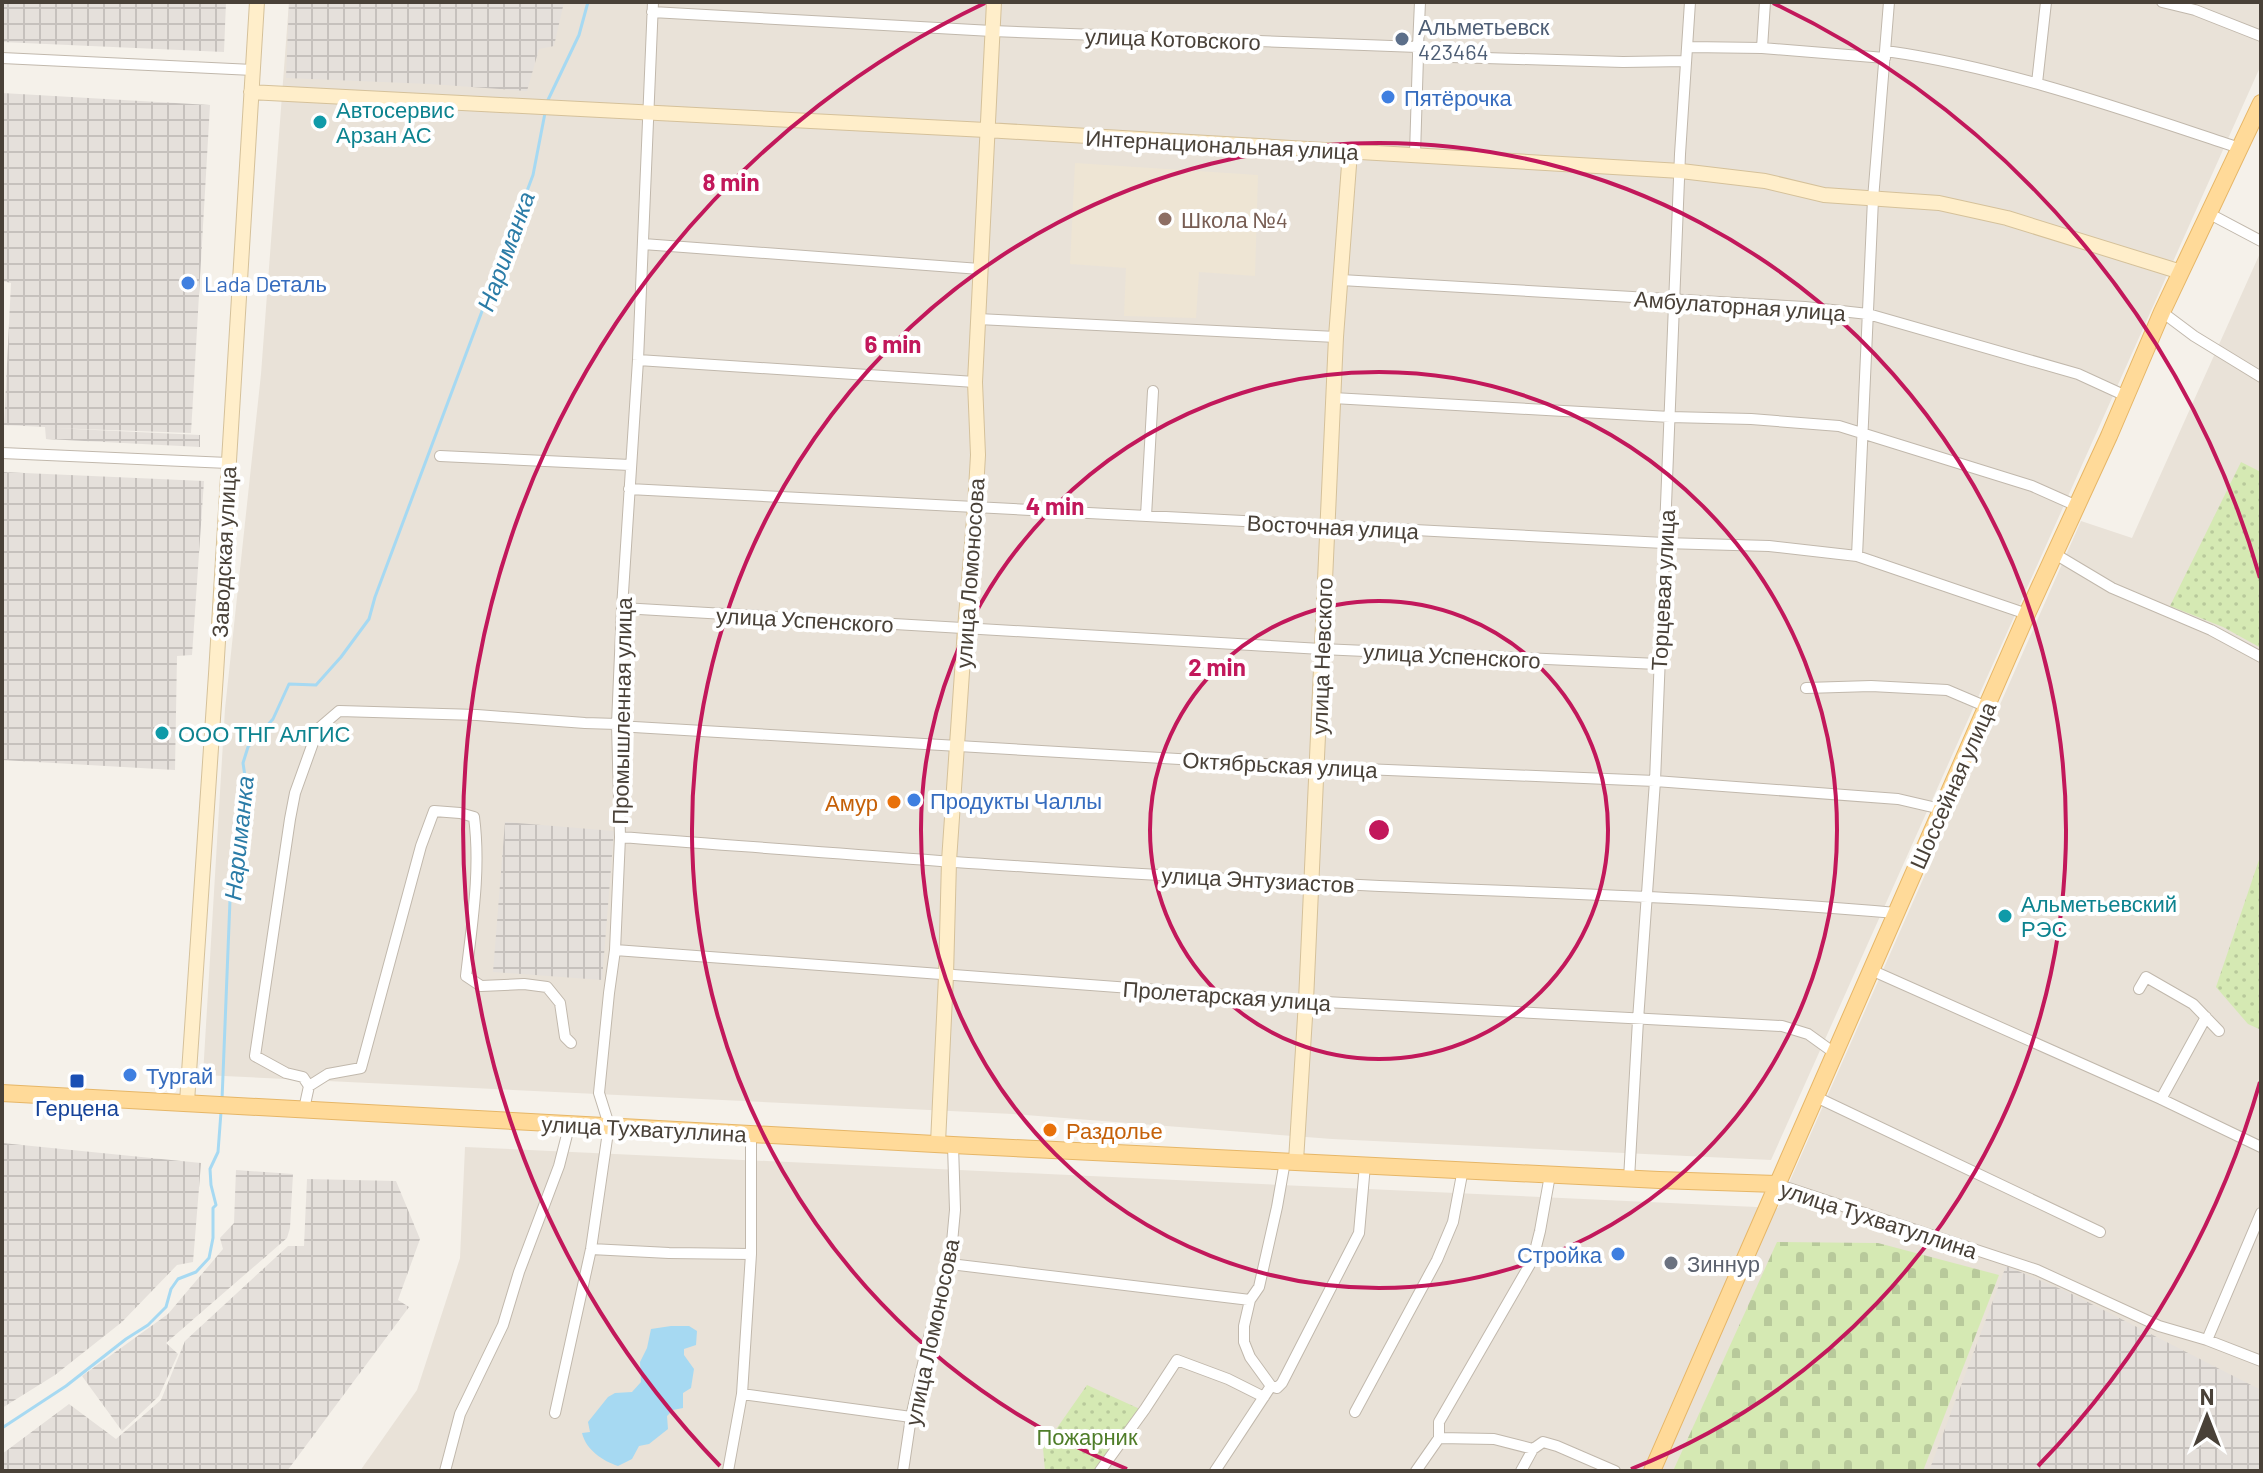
<svg xmlns="http://www.w3.org/2000/svg" width="2263" height="1473" font-family="Barlow,sans-serif">
  <style>
    .residential { fill: #e9e2d8 }
    .industrial { fill: url(#industrial-grid) }
    .education { fill: #eee5d4 }
    .cemetery { fill: url(#cemetery-stones) }
    .garden { fill: url(#garden-dots) }
    .water { fill: #a6d9f2 }
    .lines { fill: none; stroke-linecap: round; stroke-linejoin: round }
    .stream { stroke: #a6d9f2; stroke-width: 3 }
    .street-casing { stroke: #c1b8ac; stroke-width: 12 }
    .secondary-casing { stroke: #d5c19a; stroke-width: 16 }
    .primary-casing { stroke: #e6b667; stroke-width: 18 }
    .street { stroke: #fff; stroke-width: 10 }
    .secondary { stroke: #ffeeca; stroke-width: 14 }
    .primary { stroke: #ffda99; stroke-width: 16 }
    .ring { fill: none; stroke: #c2185b; stroke-width: 4 }
    .service-dot { fill: #5c6f8a; stroke: #fff; stroke-width: 3 }
    .shop-dot { fill: #3f7fe0; stroke: #fff; stroke-width: 3 }
    .culture-dot { fill: #0f9aa8; stroke: #fff; stroke-width: 3 }
    .education-dot { fill: #8d6e63; stroke: #fff; stroke-width: 3 }
    .food-dot { fill: #e8710a; stroke: #fff; stroke-width: 3 }
    .transit-dot { fill: #1a4fb4; stroke: #fff; stroke-width: 3 }
    .worship-dot { fill: #6b7280; stroke: #fff; stroke-width: 3 }
    .labels { text-anchor: middle; dominant-baseline: central; stroke-width: 8; stroke-linejoin: round; paint-order: stroke }
    .service-label { font-size: 22px; fill: #4e5e75; stroke: #fff; text-anchor: start }
    .street-label { font-size: 22px; fill: #494138; stroke: #fff }
    .shop-label { font-size: 22px; fill: #366cbe; stroke: #fff; text-anchor: start }
    .culture-label { font-size: 22px; fill: #0d838f; stroke: #fff; text-anchor: start }
    .education-label { font-size: 22px; fill: #785e54; stroke: #fff; text-anchor: start }
    .food-label { font-size: 22px; fill: #c56008; stroke: #fff; text-anchor: end }
    .transit-label { font-size: 22px; fill: #164399; stroke: #fff }
    .worship-label { font-size: 22px; fill: #5b616d; stroke: #fff; text-anchor: start }
    .park-label { font-size: 22px; fill: #4f7d29; stroke: #fff }
    .water-label { font-size: 24px; font-style: italic; fill: #2b7ca7; stroke: #fff }
    .centre { fill: #c2185b; stroke: #fff; stroke-width: 4 }
    .ring-label { font-size: 24px; text-anchor: middle; font-weight: bold; fill: #c2185b; stroke: #fff; stroke-width: 8; stroke-linejoin: round; paint-order: stroke }
  </style>
  <defs>
    <pattern id="industrial-grid" width="8" height="8" patternUnits="userSpaceOnUse" patternTransform="scale(2)"><rect width="8" height="8" fill="#e5e0db"/><path d="M0 4h8M4 0v8" fill="none" stroke="#c6c1bd"/></pattern>
    <pattern id="cemetery-stones" width="16" height="16" patternUnits="userSpaceOnUse" patternTransform="scale(2)"><rect width="16" height="16" fill="#d5e9b3"/><path d="M2 7V4a2 2 0 0 1 4 0v3zM10 15v-3a2 2 0 0 1 4 0v3z" fill="#b8c99b"/></pattern>
    <pattern id="garden-dots" width="8" height="8" patternUnits="userSpaceOnUse" patternTransform="scale(2)"><rect width="8" height="8" fill="#d5e9b3"/><path d="M2 2h.1M6 6h.1" fill="none" stroke="#b8c99b" stroke-width="1.8" stroke-linecap="round"/></pattern>
  </defs>
  <rect width="100%" height="100%" fill="#f5f1ea"/>
  <path class="residential" d="M 289,2 L 2261,2 L 2261,65 L 1771,1160 L 1332,1139 L 1013,1114 L 203,1075 L 225,709 L 261,374 Z
    M 2261,251 L 2261,472 L 2241,463 L 2261,606 L 2261,1471 L 360,1471 L 417,1390 L 460,1258 L 465,1147 L 1778,1208 L 2081,521 L 2132,538 Z"/>
  <path class="industrial" d="M 2,2 L 226,2 L 224,52 L 2,42 Z
    M 289,2 L 564,2 L 554,46 L 539,49 L 527,91 L 430,84 L 286,78 Z
    M 2,93 L 210,105 L 191,433 L 53,428 L 200,435 L 200,447 L 46,439 L 45,427 L 4,425 L 11,283 L 2,281 Z
    M 2,472 L 204,481 L 192,655 L 177,656 L 175,770 L 2,760 Z
    M 505,822 L 614,831 L 602,980 L 493,972 Z
    M 2,1143 L 201,1163 L 193,1262 L 177,1265 L 122,1322 L 55,1375 L 2,1408 Z
    M 236,1170 L 293,1174 L 290,1228 L 287,1238 L 166,1343 L 178,1354 L 159,1396 L 122,1431 L 82,1376 L 168,1314 L 223,1249 L 220,1238 L 234,1223 Z
    M 307,1179 L 396,1181 L 420,1239 L 398,1300 L 409,1307 L 287,1471 L 2,1471 L 2,1454 L 69,1404 L 116,1439 L 161,1400 L 185,1341 L 288,1246 L 304,1246 Z
    M 2006,1266 L 2068,1292 L 2261,1390 L 2261,1471 L 1929,1471 Z"/>
  <path class="education" d="M 1075,163 L 1258,175 L 1255,276 L 1199,272 L 1196,318 L 1124,316 L 1126,268 L 1070,264 Z"/>
  <path class="cemetery" d="M 1777,1242 L 1878,1243 L 1999,1275 L 1923,1471 L 1673,1471 Z"/>
  <path class="garden" d="M 2241,462 L 2261,472 L 2261,648 L 2223,627 L 2170,606 Z
    M 2261,854 L 2261,1030 L 2248,1024 L 2216,987 Z
    M 1087,1385 L 1142,1410 L 1099,1471 L 1045,1471 L 1043,1448 Z"/>
  <path class="water" d="M 671,1326 L 689,1326 L 697,1331 L 696,1345 L 684,1349 L 684,1355 L 694,1369 L 691,1388 L 683,1393 L 683,1408 L 673,1410 L 667,1416 L 668,1429 L 649,1444 L 639,1446 L 632,1459 L 618,1466 C 603,1461 586,1450 582,1433 L 590,1432 L 588,1422 L 608,1397 L 615,1393 L 632,1392 L 641,1382 L 640,1362 L 647,1348 L 651,1329 Z"/>
  <g class="lines">
    <path class="stream" d="M 547,102 L 579,35 L 588,2
      M 222,1100 L 231,875 L 246,783 L 243,763 L 248,747 L 273,719 L 289,684 L 316,685 L 341,657 L 369,619 L 375,597 L 533,175 L 545,113
      M 2,1428 L 66,1386 L 126,1339 L 148,1325 L 166,1307 L 171,1289 L 178,1279 L 196,1272 L 209,1258 L 213,1238 L 213,1208 L 216,1205 L 211,1185 L 210,1169 L 218,1152 L 221,1112"/>
    <defs>
      <path id="street" d="M 2162,2 L 2195,10 L 2261,36
        M 652,12 L 992,31 L 1418,47 L 1418,56 L 1623,62 L 1686,61
        M 1418,47 L 1420,2
        M 1689,47 L 1762,48 L 1885,58
        M 1762,48 L 1765,2
        M 1886,51 C 2007,68 2124,110 2240,148
        M 2,58 L 253,70
        M 2037,83 L 2046,2
        M 1415,154 L 1418,56
        M 2208,213 L 2261,241
        M 643,244 L 980,269
        M 1341,280 L 1805,307 L 1868,314 L 2078,374 L 2126,396
        M 2162,312 L 2194,336 L 2261,377
        M 978,319 L 1336,337
        M 638,360 L 975,382
        M 1333,398 L 1670,417 L 1751,419 L 1839,426 L 2032,486 L 2077,506
        M 2,453 L 228,463
        M 440,456 L 630,465
        M 629,489 L 1664,543 L 1769,546 L 1857,556 L 2027,614
        M 1146,516 L 1153,391
        M 2055,554 L 2112,588 L 2211,630 L 2261,657
        M 1857,556 L 1873,199 L 1889,2
        M 622,608 L 1321,649 L 1658,664
        M 1806,688 L 1871,686 L 1947,690 L 1987,707
        M 617,726 L 1316,767 L 1655,781 L 1898,799 L 1941,809
        M 620,837 C 850,854 1081,873 1312,883 C 1507,892 1702,896 1896,913
        M 615,950 L 1306,1001 L 1782,1026 L 1808,1034 L 1833,1052
        M 1871,970 L 2161,1099 L 2261,1147
        M 2139,989 L 2146,977 L 2193,1004 L 2219,1031
        M 309,1086 L 303,1077 L 286,1073 L 255,1056 L 290,819 L 295,793 L 318,729 L 339,711 L 477,715 L 585,723 L 617,724
        M 1814,1096 L 2100,1232
        M 2161,1099 L 2206,1017
        M 304,1109 L 309,1086 L 328,1074 L 361,1068 L 421,846 L 434,811 L 460,813 L 474,817 C 481,870 472,923 466,976 L 481,986 L 524,984 L 547,987 L 560,1003 L 565,1037 L 571,1043
        M 1629,1179 L 1638,1020 L 1655,781 L 1680,154 L 1690,2
        M 1776,1184 L 2037,1270 L 2159,1326 L 2207,1340 L 2261,1361
        M 591,1249 L 669,1253 L 751,1254
        M 950,1264 L 1250,1300
        M 2207,1340 L 2261,1213
        M 1271,1386 L 1250,1357 L 1244,1342 L 1244,1326 L 1250,1300 L 1259,1287 L 1277,1207 L 1285,1161
        M 742,1394 L 911,1417
        M 1355,1412 L 1437,1260 L 1453,1222 L 1463,1169
        M 555,1413 L 591,1249 L 609,1125 L 599,1093 L 609,993 L 615,950 L 620,837 L 617,724 L 622,608 L 638,360 L 653,2
        M 1439,1438 L 1494,1439 L 1533,1449 L 1543,1442 L 1557,1446 L 1615,1471
        M 445,1471 L 460,1414 L 503,1325 L 519,1272 L 559,1166 L 570,1123
        M 728,1471 L 742,1394 L 751,1254 L 751,1134
        M 903,1471 L 911,1417 L 929,1337 L 950,1264 L 955,1210 L 953,1145
        M 1100,1471 L 1145,1409 L 1177,1360 L 1228,1379 L 1264,1397
        M 1215,1471 L 1271,1386 L 1277,1388 L 1282,1383 L 1359,1233 L 1365,1165
        M 1416,1471 L 1439,1438 L 1439,1422 L 1533,1259 L 1540,1231 L 1550,1175
        M 1521,1471 L 1533,1449"/>
      <path id="secondary" d="M 251,92 L 986,130 L 1681,171 L 1765,181 L 1824,195 L 1939,203 L 2007,218 L 2181,272
        M 187,1102 L 216,674 L 257,2
        M 938,1143 L 946,976 L 949,861 L 965,629 L 975,507 L 978,455 L 975,382 L 994,2
        M 1296,1161 L 1306,1001 L 1336,337 L 1350,152"/>
      <path id="primary" d="M 2,1093 L 953,1145 L 1659,1180 L 1776,1184
        M 1652,1471 L 2027,614 L 2109,436 L 2162,312 L 2261,103"/>
    </defs>
    <use href="#street" class="street-casing"/>
    <use href="#secondary" class="secondary-casing"/>
    <use href="#primary" class="primary-casing"/>
    <use href="#street" class="street"/>
    <use href="#secondary" class="secondary"/>
    <use href="#primary" class="primary"/>
  </g>
  <g class="ring">
    <circle cx="1379" cy="830" r="229"/>
    <circle cx="1379" cy="830" r="458"/>
    <path d="M1127 1469A687 687 0 1 1 1631 1469"/>
    <path d="M2260 1082A916 916 0 0 1 2038 1466M720 1466A916 916 0 0 1 985 3M1773 3A916 916 0 0 1 2260 578"/>
  </g>
  <circle class="service-dot" cx="1402" cy="39" r="8"/>
  <g class="shop-dot">
    <circle cx="1388" cy="97" r="8"/>
    <circle cx="188" cy="283" r="8"/>
    <circle cx="914" cy="800" r="8"/>
    <circle cx="130" cy="1075" r="8"/>
    <circle cx="1618" cy="1254" r="8"/>
  </g>
  <g class="culture-dot">
    <circle cx="320" cy="122" r="8"/>
    <circle cx="162" cy="733" r="8"/>
    <circle cx="2005" cy="916" r="8"/>
  </g>
  <circle class="education-dot" cx="1165" cy="219" r="8"/>
  <g class="food-dot">
    <circle cx="894" cy="802" r="8"/>
    <circle cx="1050" cy="1130" r="8"/>
  </g>
  <rect class="transit-dot" x="69" y="1073" width="16" height="16" rx="4"/>
  <circle class="worship-dot" cx="1671" cy="1263" r="8"/>
  <g class="labels">
    <g class="service-label">
      <text x="1418" y="26">Альметьевск<tspan x="1418" dy="25">423464</tspan></text>
    </g>
    <g class="street-label">
      <text transform="translate(1173 38) rotate(2)">улица Котовского</text>
      <text transform="translate(1222 144) rotate(3)">Интернациональная улица</text>
      <text transform="translate(1740 305) rotate(4)">Амбулаторная улица</text>
      <text transform="translate(1333 526) rotate(3)">Восточная улица</text>
      <text transform="translate(223 552) rotate(-87)">Заводская улица</text>
      <text transform="translate(969 573) rotate(-86)">улица Ломоносова</text>
      <text transform="translate(1662 590) rotate(-87)">Торцевая улица</text>
      <text transform="translate(805 619) rotate(3)">улица Успенского</text>
      <text transform="translate(1452 655) rotate(3)">улица Успенского</text>
      <text transform="translate(1321 656) rotate(-88)">улица Невского</text>
      <text transform="translate(621 711) rotate(-89)">Промышленная улица</text>
      <text transform="translate(1280 764) rotate(3)">Октябрьская улица</text>
      <text transform="translate(1952 785) rotate(-66)">Шоссейная улица</text>
      <text transform="translate(1258 879) rotate(3)">улица Энтузиастов</text>
      <text transform="translate(1227 995) rotate(4)">Пролетарская улица</text>
      <text transform="translate(644 1128) rotate(3)">улица Тухватуллина</text>
      <text transform="translate(1879 1219) rotate(18)">улица Тухватуллина</text>
      <text transform="translate(931 1332) rotate(-78)">улица Ломоносова</text>
    </g>
    <g class="shop-label">
      <text x="1404" y="97">Пятёрочка</text>
      <text x="204" y="283">Lada Dеталь</text>
      <text x="930" y="800">Продукты Чаллы</text>
      <text x="146" y="1075">Тургай</text>
      <text x="1602" y="1254" text-anchor="end">Стройка</text>
    </g>
    <g class="culture-label">
      <text x="336" y="109">Автосервис<tspan x="336" dy="25">Арзан АС</tspan></text>
      <text x="178" y="733">ООО ТНГ АлГИС</text>
      <text x="2021" y="903">Альметьевский<tspan x="2021" dy="25">РЭС</tspan></text>
    </g>
    <g class="education-label">
      <text x="1181" y="219">Школа №4</text>
    </g>
    <g class="food-label">
      <text x="878" y="802">Амур</text>
      <text x="1066" y="1130" text-anchor="start">Раздолье</text>
    </g>
    <g class="transit-label">
      <text x="77" y="1107">Герцена</text>
    </g>
    <g class="worship-label">
      <text x="1687" y="1263">Зиннур</text>
    </g>
    <g class="park-label">
      <text x="1087" y="1436">Пожарник</text>
    </g>
    <g class="water-label">
      <text transform="translate(505 251) rotate(-70)">Нариманка</text>
      <text transform="translate(238 838) rotate(-84)">Нариманка</text>
    </g>
  </g>
  <circle cx="1379" cy="830" r="12" class="centre"/>
  <g class="ring-label">
    <text x="731" y="191">8 min</text>
    <text x="893" y="353">6 min</text>
    <text x="1055" y="515">4 min</text>
    <text x="1217" y="676">2 min</text>
  </g>
  <rect width="2263" height="1473" fill="none" stroke="#494138" stroke-width="8"/>
  <g transform="translate(2207 1417)" stroke="#ffffff" stroke-width="6" paint-order="stroke">
  <path d="M0-6L14 30L0 20L-14 30Z" fill="#494138"/>
  <text y="-12" font-size="22" font-weight="bold" text-anchor="middle" fill="#494138">N</text>
  </g>
</svg>
